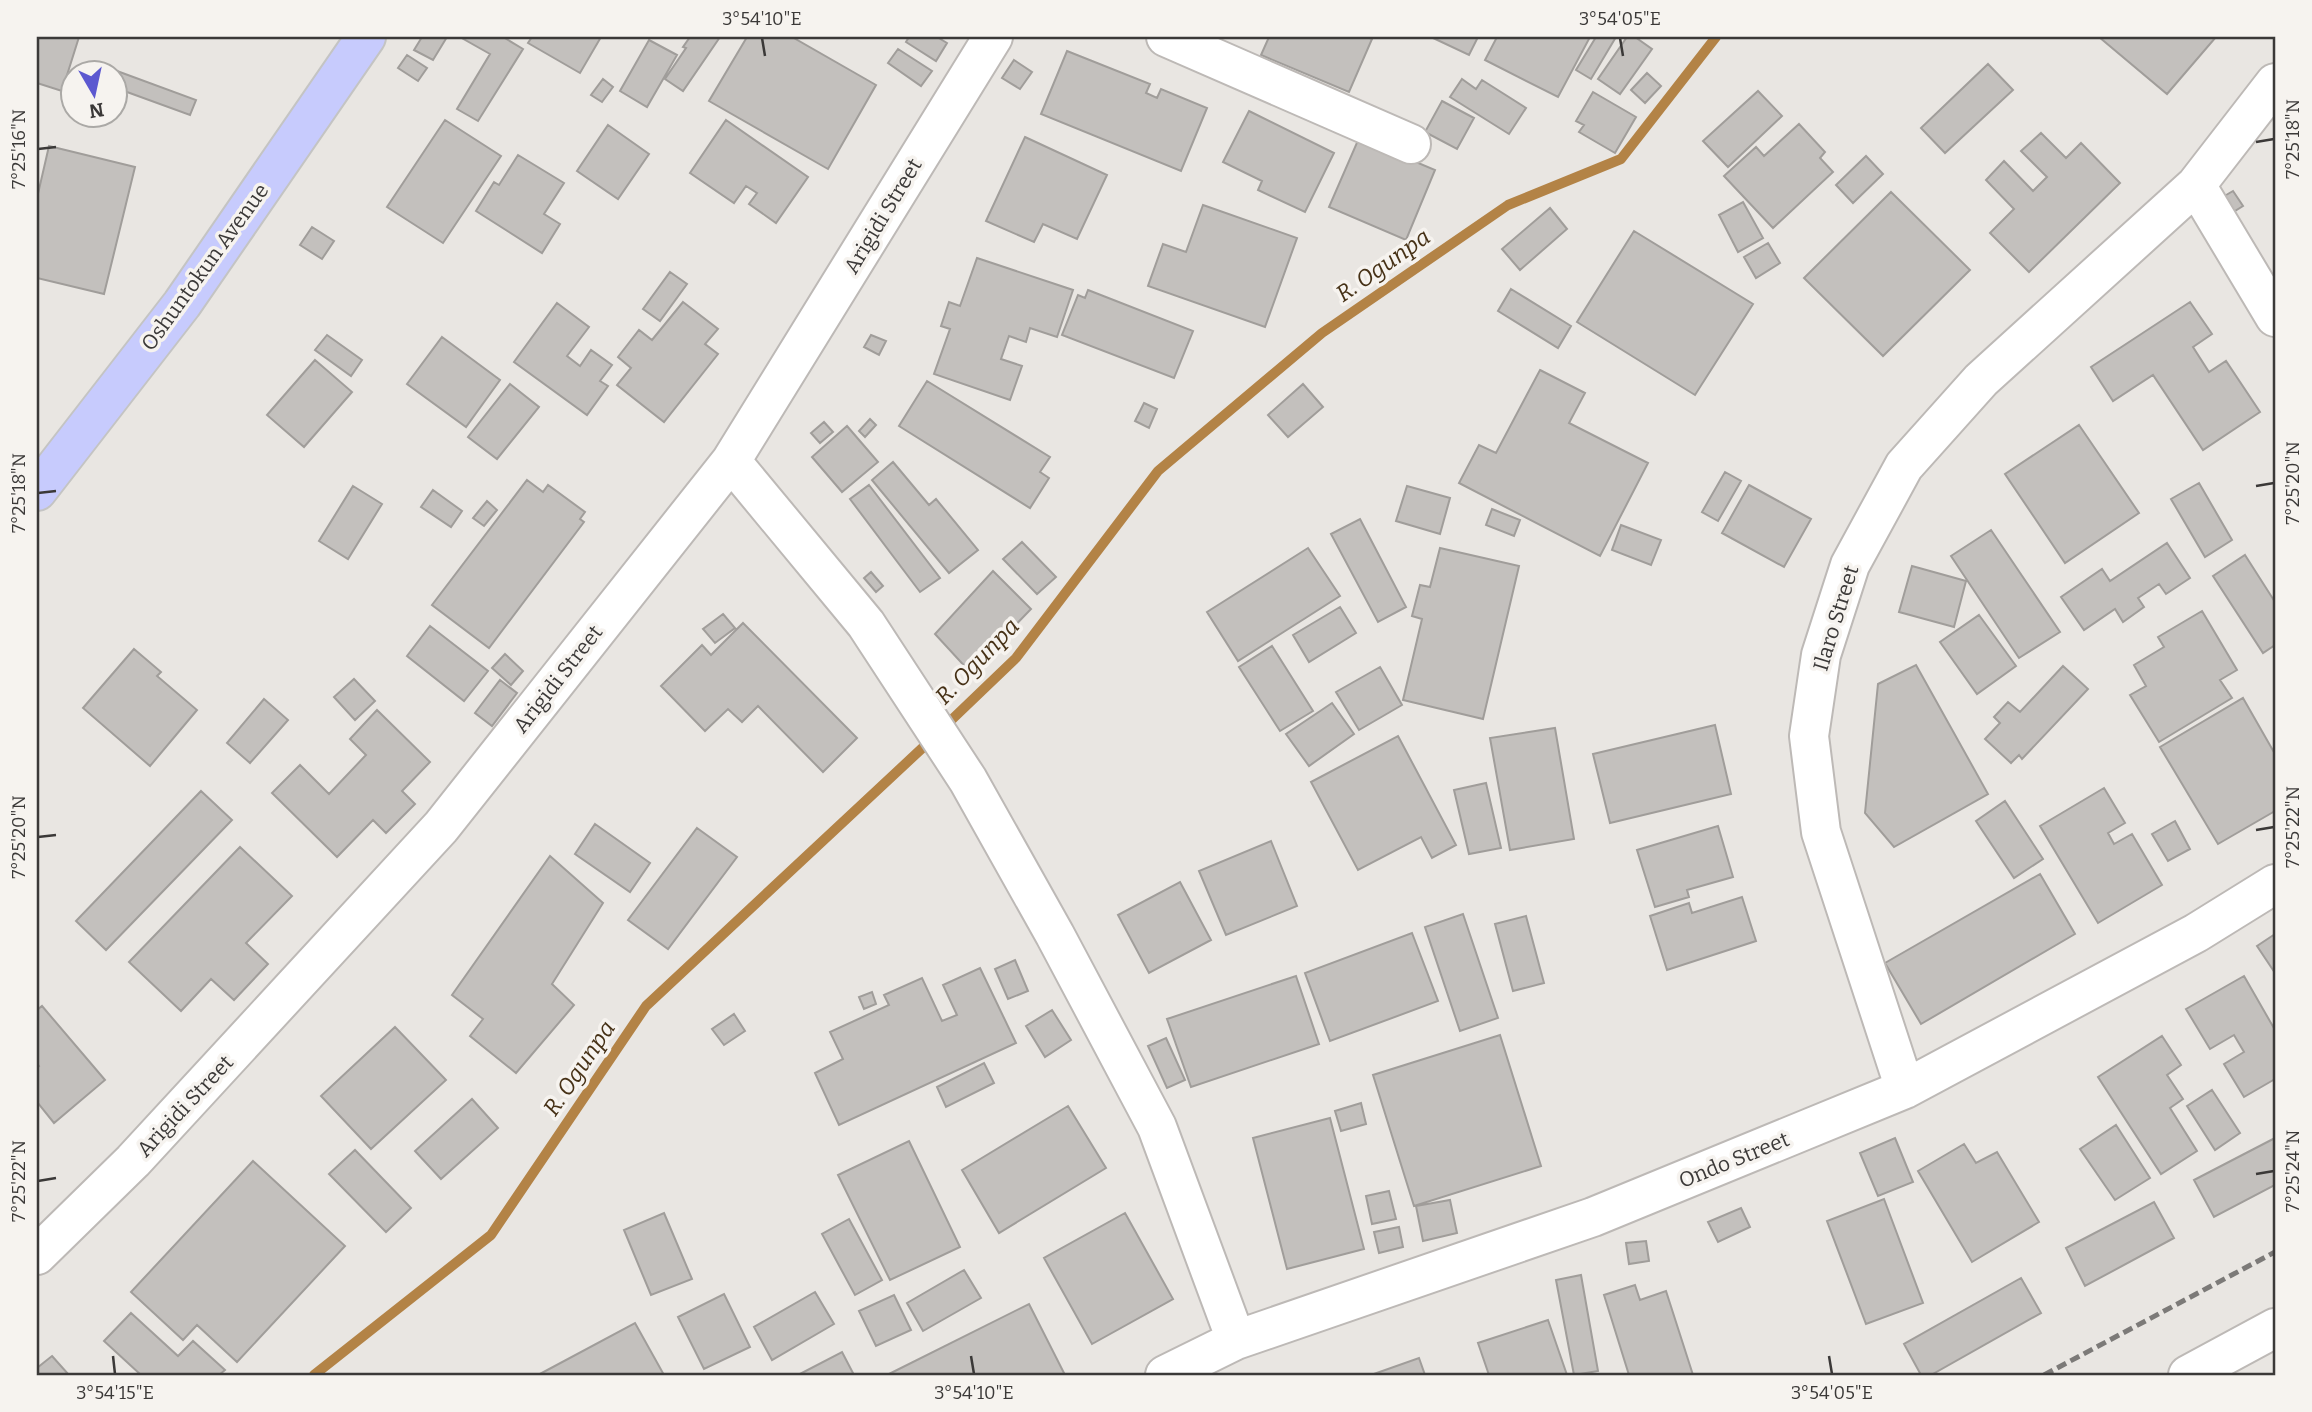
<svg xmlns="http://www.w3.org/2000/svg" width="2312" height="1412" font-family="Bitter,serif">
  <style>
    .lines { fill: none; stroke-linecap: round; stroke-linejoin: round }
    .stream { stroke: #b38346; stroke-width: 10 }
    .building { fill: #c3c0bd; stroke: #a09d9a; stroke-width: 2 }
    .minor-casing { stroke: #bdb9b6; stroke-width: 42 }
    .major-casing { stroke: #c4c4c3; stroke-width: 42 }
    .minor { stroke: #fff; stroke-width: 38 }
    .major { stroke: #c7cbfd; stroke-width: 38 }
    .rail { stroke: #7c7a78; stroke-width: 5; stroke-dasharray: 10 5; stroke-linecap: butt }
    .ticks { fill: none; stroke: #3b3938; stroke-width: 2.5 }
    .labels { text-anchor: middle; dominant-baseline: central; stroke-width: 7; stroke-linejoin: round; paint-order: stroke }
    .street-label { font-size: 21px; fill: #3b3938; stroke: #f6f3ef }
    .water-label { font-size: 23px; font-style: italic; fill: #463116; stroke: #f6f3ef }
    .neatline { fill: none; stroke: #3b3938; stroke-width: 2.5 }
    .ticks-label { font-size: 18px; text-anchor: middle; fill: #3b3938 }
  </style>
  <rect width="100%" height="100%" fill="#e9e6e2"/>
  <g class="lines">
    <path class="stream" d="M 943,728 L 1016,658 L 1158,471 L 1322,333 L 1508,205 L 1621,159 L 1716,37
      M 314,1375 L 491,1235 L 646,1006 L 932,739"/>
  </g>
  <path class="building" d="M 37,37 L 79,37 L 62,91 L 37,83 Z
    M 422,37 L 447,37 L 433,60 L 414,50 Z
    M 460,37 L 503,37 L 523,49 L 478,121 L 457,109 L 490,54 Z
    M 532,37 L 601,37 L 580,73 L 528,43 Z
    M 690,37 L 720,37 L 683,91 L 665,79 L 686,48 L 683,47 Z
    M 747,37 L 792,37 L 876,85 L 828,169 L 709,101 Z
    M 909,37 L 937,37 L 947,43 L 936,61 L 906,42 Z
    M 1269,37 L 1367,37 L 1372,39 L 1349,92 L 1261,55 Z
    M 1431,37 L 1478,37 L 1469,55 Z
    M 1497,37 L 1590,37 L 1558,97 L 1485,60 Z
    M 1596,37 L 1616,37 L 1591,79 L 1576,70 Z
    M 1627,37 L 1635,37 L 1652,49 L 1620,94 L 1598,79 Z
    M 2099,37 L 2216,37 L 2167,94 Z
    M 649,40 L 677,55 L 647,107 L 620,91 Z
    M 898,49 L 932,71 L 921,86 L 888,63 Z
    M 1067,51 L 1150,84 L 1146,93 L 1157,98 L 1161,89 L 1207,108 L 1181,171 L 1041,114 Z
    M 407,55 L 427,68 L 418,81 L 398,68 Z
    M 1014,60 L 1032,72 L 1020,89 L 1002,78 Z
    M 1988,64 L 2013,90 L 1945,153 L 1921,128 Z
    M 117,71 L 196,100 L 190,115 L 116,88 Z
    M 1647,73 L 1661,86 L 1645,103 L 1631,90 Z
    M 603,79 L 613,87 L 602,102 L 591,95 Z
    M 1462,79 L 1476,89 L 1482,80 L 1526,108 L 1509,134 L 1450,97 Z
    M 1758,91 L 1782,116 L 1728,167 L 1703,141 Z
    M 1593,92 L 1636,117 L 1615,153 L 1579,132 L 1584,125 L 1576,121 Z
    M 1442,101 L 1474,118 L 1457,149 L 1425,132 Z
    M 1249,111 L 1334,153 L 1305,212 L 1258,190 L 1262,181 L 1223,162 Z
    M 445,120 L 501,156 L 443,243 L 387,207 Z
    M 726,120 L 808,177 L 776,223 L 749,204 L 757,193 L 746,186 L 734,203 L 690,173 Z
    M 1799,124 L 1825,152 L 1820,158 L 1833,172 L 1773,228 L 1724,176 L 1756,147 L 1764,156 Z
    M 608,125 L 649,154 L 618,199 L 577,171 Z
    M 2041,133 L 2066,158 L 2081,143 L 2120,183 L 2029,272 L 1990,233 L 2014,209 L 1986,180 L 2004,161 L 2033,191 L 2047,177 L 2021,151 Z
    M 1025,137 L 1107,175 L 1077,239 L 1043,224 L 1034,242 L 986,221 Z
    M 1359,138 L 1435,170 L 1406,240 L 1329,207 Z
    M 49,146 L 135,167 L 104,294 L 37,278 L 37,198 Z
    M 518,155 L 564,183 L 544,214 L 560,224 L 542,253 L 476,211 L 494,182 L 499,185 Z
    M 1866,156 L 1883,174 L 1853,203 L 1836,185 Z
    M 2233,191 L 2243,206 L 2230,214 L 2221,198 Z
    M 1891,192 L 1970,270 L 1883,356 L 1804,278 Z
    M 1743,202 L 1763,238 L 1738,252 L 1719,215 Z
    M 1203,205 L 1297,238 L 1265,327 L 1148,286 L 1163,244 L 1186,252 Z
    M 1550,208 L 1567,229 L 1520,270 L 1502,249 Z
    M 312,227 L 334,241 L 322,259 L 300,245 Z
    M 1634,231 L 1753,304 L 1695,395 L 1577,322 Z
    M 1768,243 L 1780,263 L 1756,278 L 1744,257 Z
    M 977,258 L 1073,290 L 1057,337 L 1030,328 L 1026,342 L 1009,336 L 1001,359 L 1022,366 L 1010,400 L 934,374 L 950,329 L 941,326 L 949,302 L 960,306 Z
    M 670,272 L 687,284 L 660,321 L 643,309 Z
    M 1511,289 L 1571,326 L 1558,348 L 1498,311 Z
    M 1088,290 L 1193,331 L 1174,378 L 1062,335 L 1078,295 L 1085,298 Z
    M 683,302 L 718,329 L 705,344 L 718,354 L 664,422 L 617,385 L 631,368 L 618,357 L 639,330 L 652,340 Z
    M 2190,302 L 2212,334 L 2193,347 L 2209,372 L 2226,361 L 2260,412 L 2203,450 L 2153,375 L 2113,401 L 2091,367 Z
    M 557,303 L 589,327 L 567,356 L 580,366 L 591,350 L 612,365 L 600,381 L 608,386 L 587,415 L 514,362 Z
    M 327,335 L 362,360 L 351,376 L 315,350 Z
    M 871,335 L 886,341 L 879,355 L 864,347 Z
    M 442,337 L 500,380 L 466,427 L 407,384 Z
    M 315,360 L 352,392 L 304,447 L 267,415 Z
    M 1540,370 L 1585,393 L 1569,423 L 1648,463 L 1600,556 L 1459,483 L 1479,445 L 1496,453 Z
    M 927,381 L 1050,457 L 1040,472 L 1049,478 L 1030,508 L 899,426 Z
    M 510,384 L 539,407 L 497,459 L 468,437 Z
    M 1303,384 L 1323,407 L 1288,437 L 1268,415 Z
    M 1144,403 L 1157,409 L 1149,428 L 1135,421 Z
    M 870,419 L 876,425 L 865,437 L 859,431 Z
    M 824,422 L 833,432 L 820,443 L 811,433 Z
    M 2079,425 L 2139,513 L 2065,563 L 2005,474 Z
    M 847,426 L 878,462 L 842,492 L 812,457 Z
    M 893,462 L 929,505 L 936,499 L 978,550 L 949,573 L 872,480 Z
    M 1725,472 L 1741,481 L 1718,521 L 1702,512 Z
    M 527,480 L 543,492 L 548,485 L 585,512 L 580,519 L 584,522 L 489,648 L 432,605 Z
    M 2199,483 L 2232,540 L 2205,557 L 2171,499 Z
    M 869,485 L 940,578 L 920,592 L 850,499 Z
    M 1749,485 L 1811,519 L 1784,567 L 1722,533 Z
    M 353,486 L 382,504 L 348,559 L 319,541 Z
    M 1407,486 L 1450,498 L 1440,534 L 1396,521 Z
    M 433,490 L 462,511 L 451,527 L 421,507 Z
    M 487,501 L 497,510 L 484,526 L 473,518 Z
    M 1492,509 L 1520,520 L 1514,536 L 1486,525 Z
    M 1360,519 L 1406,607 L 1378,622 L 1331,534 Z
    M 1621,525 L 1661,540 L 1651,565 L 1612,550 Z
    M 1991,530 L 2060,632 L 2019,658 L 1951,556 Z
    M 1022,542 L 1056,577 L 1037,594 L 1003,559 Z
    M 2167,543 L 2190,578 L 2166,594 L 2159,584 L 2138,598 L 2144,607 L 2123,622 L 2115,609 L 2084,630 L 2061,597 L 2102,569 L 2110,581 Z
    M 1308,548 L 1340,596 L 1238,661 L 1207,612 Z
    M 1440,548 L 1519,566 L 1483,719 L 1403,700 L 1422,619 L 1412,616 L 1420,585 L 1430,587 Z
    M 2245,555 L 2275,602 L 2275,645 L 2263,653 L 2213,576 Z
    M 1912,566 L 1966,581 L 1954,627 L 1899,612 Z
    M 993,571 L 1031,609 L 970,672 L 935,634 Z
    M 871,572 L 883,586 L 876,592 L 864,578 Z
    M 1340,607 L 1356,633 L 1309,662 L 1293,635 Z
    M 2202,611 L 2237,670 L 2220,680 L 2232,698 L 2159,742 L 2130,695 L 2146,686 L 2134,665 L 2164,647 L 2158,637 Z
    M 723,614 L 735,628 L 715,643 L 703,629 Z
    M 1979,615 L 2016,666 L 1977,694 L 1940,642 Z
    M 743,623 L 857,738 L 823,772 L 758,706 L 742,722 L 728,709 L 705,731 L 661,686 L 702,645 L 711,655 Z
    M 430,626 L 488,671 L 464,701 L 407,656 Z
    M 1272,646 L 1313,711 L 1280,731 L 1239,667 Z
    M 134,649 L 161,672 L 157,676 L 197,710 L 150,766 L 83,708 Z
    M 505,654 L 523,671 L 511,685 L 492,668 Z
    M 1916,665 L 1988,794 L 1894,847 L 1865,813 L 1878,684 Z
    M 2063,666 L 2088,689 L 2022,759 L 2019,755 L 2011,763 L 1985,739 L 2000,723 L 1994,717 L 2008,702 L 2020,712 Z
    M 1380,667 L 1402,705 L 1359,730 L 1336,692 Z
    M 354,679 L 375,701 L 355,720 L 334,697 Z
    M 500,680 L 517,693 L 492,726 L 475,713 Z
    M 2243,698 L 2275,754 L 2275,811 L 2218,844 L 2160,747 Z
    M 264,699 L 288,720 L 250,763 L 227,743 Z
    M 1332,703 L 1354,734 L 1309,766 L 1286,734 Z
    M 377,710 L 430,762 L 402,791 L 415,804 L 386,833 L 373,820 L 337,857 L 272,793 L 300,765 L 329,794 L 366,755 L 350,739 Z
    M 1715,725 L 1731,794 L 1610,823 L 1593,754 Z
    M 1555,728 L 1574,839 L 1510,850 L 1490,738 Z
    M 1398,736 L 1456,845 L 1432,858 L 1421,837 L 1358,870 L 1311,782 Z
    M 1486,783 L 1501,848 L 1469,854 L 1454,790 Z
    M 2104,788 L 2125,823 L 2108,833 L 2114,844 L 2132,834 L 2162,885 L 2098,923 L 2040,826 Z
    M 201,791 L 232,820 L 106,950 L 76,921 Z
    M 2005,801 L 2043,859 L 2014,878 L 1976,821 Z
    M 2175,821 L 2190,849 L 2168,861 L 2152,834 Z
    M 595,824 L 650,863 L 630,892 L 575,854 Z
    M 1718,826 L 1733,877 L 1687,890 L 1689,897 L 1655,907 L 1637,850 Z
    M 697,828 L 737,857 L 668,949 L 628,920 Z
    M 1271,841 L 1297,906 L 1226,935 L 1199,871 Z
    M 240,847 L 292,896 L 246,943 L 268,964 L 234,1000 L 211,979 L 181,1011 L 129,962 Z
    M 550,856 L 603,903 L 552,984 L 574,1005 L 516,1073 L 470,1036 L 483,1019 L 452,995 Z
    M 2040,874 L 2075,934 L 1921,1024 L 1885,963 Z
    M 1180,882 L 1211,940 L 1149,973 L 1118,915 Z
    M 1742,897 L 1756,941 L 1667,970 L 1650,916 L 1689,903 L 1692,913 Z
    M 1463,914 L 1498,1018 L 1460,1031 L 1425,927 Z
    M 1526,916 L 1544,983 L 1513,991 L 1495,924 Z
    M 1412,933 L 1438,1001 L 1330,1041 L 1305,973 Z
    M 2275,934 L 2275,973 L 2257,946 Z
    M 1015,960 L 1028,991 L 1008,999 L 995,969 Z
    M 980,968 L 1016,1043 L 839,1125 L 815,1073 L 843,1059 L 830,1032 L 889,1005 L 884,995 L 922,978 L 942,1021 L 957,1015 L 943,985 Z
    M 1296,976 L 1319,1044 L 1191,1087 L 1167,1019 Z
    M 2244,976 L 2275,1030 L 2275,1079 L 2244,1097 L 2224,1064 L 2244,1052 L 2234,1035 L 2210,1049 L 2186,1009 Z
    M 872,992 L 876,1004 L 864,1009 L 859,997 Z
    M 42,1006 L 105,1080 L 54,1123 L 37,1102 L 37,1068 L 39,1066 L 37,1063 L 37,1010 Z
    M 1052,1010 L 1071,1040 L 1045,1057 L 1026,1026 Z
    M 734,1014 L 745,1031 L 724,1045 L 712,1029 Z
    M 395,1027 L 446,1080 L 371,1149 L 321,1096 Z
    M 1500,1035 L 1541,1166 L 1414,1206 L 1373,1075 Z
    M 2162,1036 L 2181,1065 L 2167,1075 L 2183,1099 L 2170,1108 L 2197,1151 L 2161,1174 L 2098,1077 Z
    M 1166,1038 L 1185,1080 L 1167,1088 L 1148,1046 Z
    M 984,1063 L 994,1083 L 946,1107 L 937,1087 Z
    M 2212,1090 L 2240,1133 L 2215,1150 L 2187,1106 Z
    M 472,1099 L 498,1128 L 441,1179 L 415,1151 Z
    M 1361,1103 L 1366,1124 L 1341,1131 L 1335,1111 Z
    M 1068,1106 L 1106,1168 L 999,1233 L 962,1170 Z
    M 1330,1118 L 1364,1249 L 1287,1269 L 1253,1138 Z
    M 2116,1125 L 2150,1178 L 2115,1200 L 2080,1149 Z
    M 1895,1138 L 1913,1182 L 1878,1196 L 1860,1153 Z
    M 2275,1138 L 2275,1185 L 2214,1217 L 2194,1180 Z
    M 909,1141 L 960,1247 L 890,1280 L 838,1175 Z
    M 1964,1144 L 1976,1163 L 1997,1152 L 2039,1222 L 1972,1262 L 1918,1171 Z
    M 355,1150 L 411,1208 L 386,1232 L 329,1174 Z
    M 253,1161 L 345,1246 L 237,1362 L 197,1325 L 183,1340 L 131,1292 Z
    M 1389,1191 L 1396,1219 L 1372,1224 L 1366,1196 Z
    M 1884,1199 L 1923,1303 L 1866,1324 L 1827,1221 Z
    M 1450,1200 L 1457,1233 L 1423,1241 L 1416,1206 Z
    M 2154,1202 L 2174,1238 L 2085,1286 L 2066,1248 Z
    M 1741,1208 L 1750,1227 L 1718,1242 L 1708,1222 Z
    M 664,1213 L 692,1279 L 651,1295 L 624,1230 Z
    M 1125,1213 L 1173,1299 L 1092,1344 L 1044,1258 Z
    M 849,1219 L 882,1280 L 855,1295 L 822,1234 Z
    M 1399,1227 L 1403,1247 L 1379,1253 L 1374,1232 Z
    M 1646,1241 L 1649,1261 L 1629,1264 L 1626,1243 Z
    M 964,1270 L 981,1298 L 923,1331 L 907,1303 Z
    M 1581,1275 L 1598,1371 L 1574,1375 L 1556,1280 Z
    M 2021,1278 L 2041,1313 L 1931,1375 L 1921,1375 L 1904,1344 Z
    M 1635,1285 L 1640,1300 L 1666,1291 L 1693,1375 L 1629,1375 L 1604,1295 Z
    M 815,1292 L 834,1324 L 772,1360 L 754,1327 Z
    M 724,1294 L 750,1347 L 704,1369 L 678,1317 Z
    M 894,1295 L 911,1330 L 876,1346 L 859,1311 Z
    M 1029,1304 L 1065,1375 L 887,1375 Z
    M 131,1313 L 178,1356 L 193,1341 L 225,1370 L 219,1375 L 141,1375 L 104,1341 Z
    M 1548,1320 L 1567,1375 L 1489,1375 L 1478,1343 Z
    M 635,1323 L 664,1375 L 538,1375 Z
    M 842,1352 L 854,1375 L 798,1375 Z
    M 52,1356 L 69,1375 L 37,1375 L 37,1368 Z
    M 1419,1358 L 1425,1375 L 1371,1375 Z"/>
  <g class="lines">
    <defs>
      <path id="minor" d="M 1166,37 L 1411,144
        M 2196,185 L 2275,317
        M 731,461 L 866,624 L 968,780 L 1055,935 L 1157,1127 L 1236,1340
        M 1905,1089 L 1821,832 L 1809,736 L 1821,655 L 1850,565 L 1904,466 L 1981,380 L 2196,185 L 2275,83
        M 37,1255 L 133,1161 L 441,827 L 731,461 L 993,37
        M 1165,1375 L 1236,1340 L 1593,1217 L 1905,1089 L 2196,933 L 2275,884
        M 2188,1375 L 2275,1328"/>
      <path id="major" d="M 37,491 L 182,304 L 366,37"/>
    </defs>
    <use href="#minor" class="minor-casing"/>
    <use href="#major" class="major-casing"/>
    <use href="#minor" class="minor"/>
    <use href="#major" class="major"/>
    <path class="rail" d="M 2044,1375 L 2275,1252"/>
  </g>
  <path class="ticks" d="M 762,38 L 765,56M 1620,38 L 1623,56M 2256,142 L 2274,139M 38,149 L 56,147M 2256,486 L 2274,483M 38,493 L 56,491M 2256,830 L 2274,827M 38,837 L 56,835M 2256,1174 L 2274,1171M 38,1181 L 56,1178M 113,1356 L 115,1374M 971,1356 L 974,1374M 1829,1356 L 1832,1374"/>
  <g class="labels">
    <g class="street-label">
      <text transform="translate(883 216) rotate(-59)">Arigidi Street</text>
      <text transform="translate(205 267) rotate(-54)">Oshuntokun Avenue</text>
      <text transform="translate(1836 618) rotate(-73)">Ilaro Street</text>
      <text transform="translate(558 679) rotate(-52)">Arigidi Street</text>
      <text transform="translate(185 1106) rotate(-47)">Arigidi Street</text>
      <text transform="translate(1734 1160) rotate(-22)">Ondo Street</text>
    </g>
    <g class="water-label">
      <text transform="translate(1383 265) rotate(-35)">R. Ogunpa</text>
      <text transform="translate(977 661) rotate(-46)">R. Ogunpa</text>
      <text transform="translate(579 1068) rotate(-56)">R. Ogunpa</text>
    </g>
  </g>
  <rect width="2312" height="1412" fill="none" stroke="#f6f3ef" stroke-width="77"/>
  <g transform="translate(94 94) rotate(171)"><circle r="33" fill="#f6f3ef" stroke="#aba9a6" stroke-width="2"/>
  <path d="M0-5L12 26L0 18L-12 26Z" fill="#5c58d0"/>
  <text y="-10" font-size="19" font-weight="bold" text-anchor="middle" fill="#3b3938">N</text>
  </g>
  <rect x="38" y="38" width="2236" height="1336" class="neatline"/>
  <g class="ticks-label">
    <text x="762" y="25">3°54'10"E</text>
    <text x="1620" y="25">3°54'05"E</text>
    <text transform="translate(2293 139) rotate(-90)" y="6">7°25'18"N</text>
    <text transform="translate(19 149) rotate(-90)" y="6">7°25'16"N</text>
    <text transform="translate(2293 483) rotate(-90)" y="6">7°25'20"N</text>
    <text transform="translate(19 493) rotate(-90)" y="6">7°25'18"N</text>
    <text transform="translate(2293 827) rotate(-90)" y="6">7°25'22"N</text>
    <text transform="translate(19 837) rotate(-90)" y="6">7°25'20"N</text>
    <text transform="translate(2293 1171) rotate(-90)" y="6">7°25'24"N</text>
    <text transform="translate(19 1181) rotate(-90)" y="6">7°25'22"N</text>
    <text x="115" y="1399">3°54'15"E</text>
    <text x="974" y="1399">3°54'10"E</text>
    <text x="1832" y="1399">3°54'05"E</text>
  </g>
</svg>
